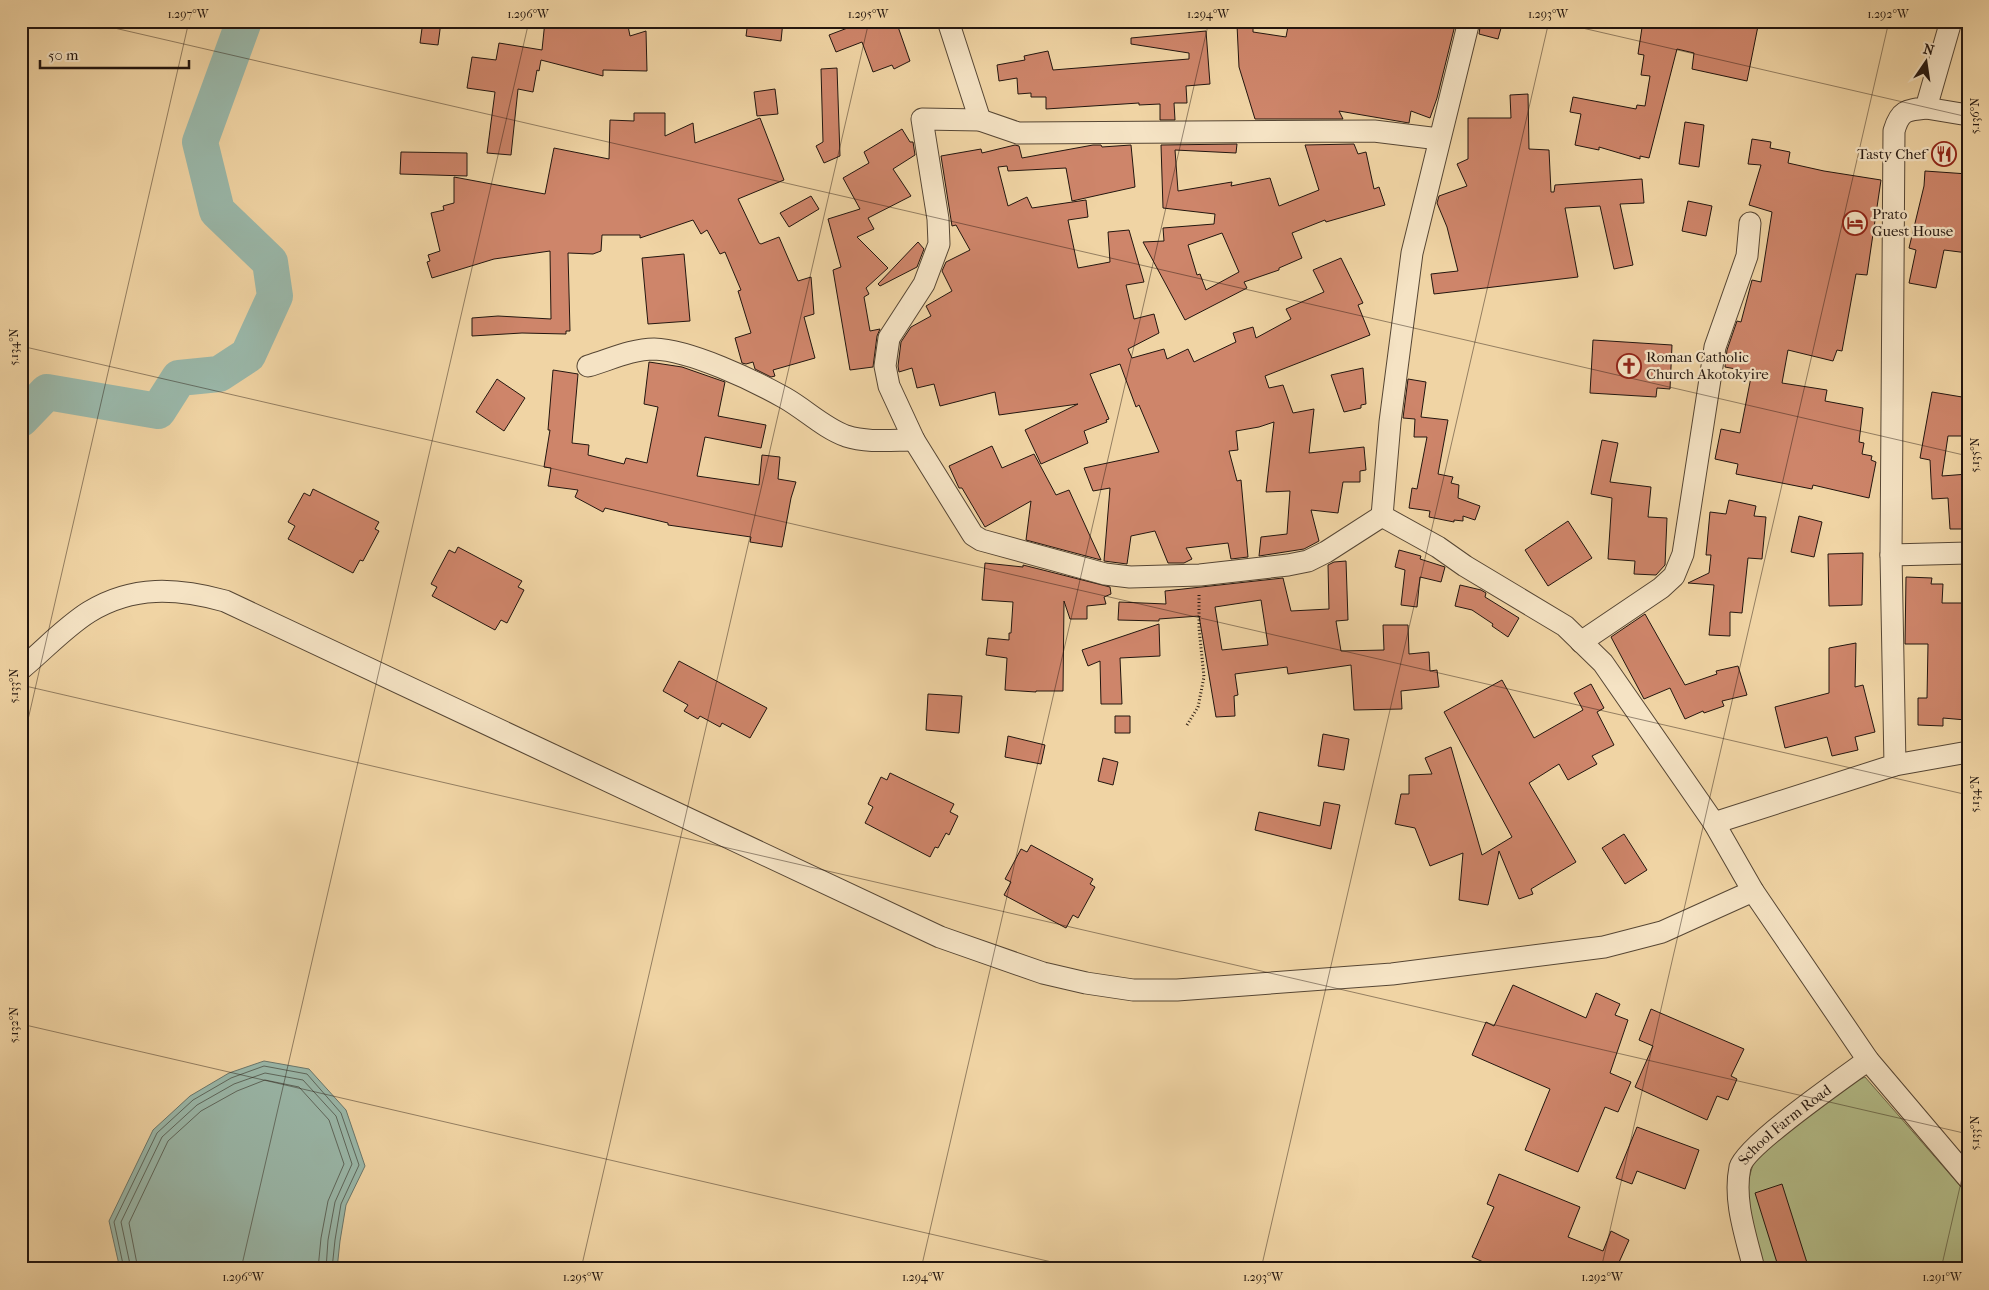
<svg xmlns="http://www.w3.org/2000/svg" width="1989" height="1290" font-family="'IM FELL French Canon',serif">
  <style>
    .green { fill: #b4be8a; stroke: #6c6a4c }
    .water { fill: #9ab8aa; stroke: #6a776c }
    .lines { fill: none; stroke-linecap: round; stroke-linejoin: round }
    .shore { stroke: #5e675c; stroke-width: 1 }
    .river { stroke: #9ab8aa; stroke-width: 36 }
    .building { fill: #ce856a; stroke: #23160f; fill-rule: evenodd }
    .minor-casing { stroke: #564634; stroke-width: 23 }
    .path { stroke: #23160f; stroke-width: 3; stroke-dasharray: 1 2.5; stroke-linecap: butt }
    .minor { stroke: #f5e3c4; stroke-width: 21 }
    .ticks { fill: none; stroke: #23160f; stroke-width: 1; stroke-opacity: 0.45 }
    .labels { text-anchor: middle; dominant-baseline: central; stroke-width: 4.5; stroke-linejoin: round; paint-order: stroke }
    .poi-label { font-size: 15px; fill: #23160f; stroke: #f5e3c4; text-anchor: start }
    .street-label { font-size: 15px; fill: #23160f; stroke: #f5e3c4 }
    .neatline { fill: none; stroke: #23160f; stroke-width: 2 }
    .ticks-label { font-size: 12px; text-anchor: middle; fill: #23160f }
  </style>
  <rect width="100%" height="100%" fill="#f0d4a4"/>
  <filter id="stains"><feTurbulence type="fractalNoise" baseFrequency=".004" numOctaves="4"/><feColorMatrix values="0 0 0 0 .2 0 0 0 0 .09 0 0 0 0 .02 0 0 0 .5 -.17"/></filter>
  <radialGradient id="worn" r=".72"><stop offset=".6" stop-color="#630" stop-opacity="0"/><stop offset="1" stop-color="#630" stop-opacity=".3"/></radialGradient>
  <path class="green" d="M 1865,1077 L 1968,1195 L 1968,1269 L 1761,1269 L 1744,1195 L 1754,1161 L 1839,1089 Z"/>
  <path class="water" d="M 264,1061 L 309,1069 L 346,1110 L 365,1166 L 346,1205 L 340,1241 L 337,1269 L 120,1269 L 109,1221 L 153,1130 L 190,1096 L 229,1073 Z"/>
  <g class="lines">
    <path class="shore" d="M 124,1269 L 114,1222 L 157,1133 L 193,1100 L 231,1078 L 264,1066 L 307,1074 L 341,1113 L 359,1165 L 341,1204 L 335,1240 L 332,1269
      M 131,1269 L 121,1222 L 162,1137 L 197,1105 L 234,1084 L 265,1073 L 303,1080 L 336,1116 L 352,1164 L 335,1202 L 328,1240 L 326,1269
      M 138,1269 L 129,1223 L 168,1141 L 201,1111 L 237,1091 L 265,1080 L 299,1087 L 329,1120 L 344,1164 L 328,1201 L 321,1238 L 318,1269"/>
    <path class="river" d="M 21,419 L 47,392 L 158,411 L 179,378 L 219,374 L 248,355 L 275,296 L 270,262 L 217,211 L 200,142 L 244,21"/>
  </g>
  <path class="building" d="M 423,21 L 441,22 L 438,45 L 420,43 Z
    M 545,21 L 627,21 L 630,36 L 646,31 L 647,71 L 603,70 L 603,76 L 541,60 L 539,71 L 537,70 L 533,92 L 518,89 L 511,155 L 487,153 L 495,92 L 467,88 L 472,57 L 496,60 L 499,43 L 542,50 Z
    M 748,21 L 783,21 L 781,41 L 746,36 Z
    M 866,21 L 896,21 L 910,61 L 894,69 L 892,65 L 873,72 L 862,42 L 836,52 L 829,35 Z
    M 1289,21 L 1314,21 L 1333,25 L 1334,21 L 1456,21 L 1437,98 L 1430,118 L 1411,111 L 1409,123 L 1339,111 L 1343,119 L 1255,119 L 1239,67 L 1237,25 L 1253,24 L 1253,32 L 1286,37 Z
    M 1481,21 L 1503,21 L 1498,39 L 1479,34 Z
    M 1643,21 L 1759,21 L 1747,81 L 1692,69 L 1694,53 L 1677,49 L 1649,158 L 1640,156 L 1640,159 L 1599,147 L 1599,150 L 1575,145 L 1581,114 L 1570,112 L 1573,97 L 1636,109 L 1637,105 L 1645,106 L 1650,76 L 1641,75 L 1644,55 L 1638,54 Z
    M 1206,31 L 1210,84 L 1186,86 L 1187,103 L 1174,103 L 1175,120 L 1160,120 L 1160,104 L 1139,105 L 1139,103 L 1046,109 L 1046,97 L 1031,97 L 1031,93 L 1018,94 L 1017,78 L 999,81 L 997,65 L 1025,60 L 1024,56 L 1048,51 L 1053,70 L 1189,59 L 1189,53 L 1131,44 L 1131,38 Z
    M 837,68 L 840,156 L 824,163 L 816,146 L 823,142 L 821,69 Z
    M 775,89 L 778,114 L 757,116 L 754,92 Z
    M 1528,94 L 1529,149 L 1549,150 L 1551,192 L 1554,192 L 1555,185 L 1642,179 L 1644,203 L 1620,204 L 1633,265 L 1614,269 L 1600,206 L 1565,208 L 1578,277 L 1434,294 L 1431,274 L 1458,271 L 1447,227 L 1437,203 L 1439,196 L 1467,186 L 1457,164 L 1468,159 L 1468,118 L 1511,118 L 1510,95 Z
    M 634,113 L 665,113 L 665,136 L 693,123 L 695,143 L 760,118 L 784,180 L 738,199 L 759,243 L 761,244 L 779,237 L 798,281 L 811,277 L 814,314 L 804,317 L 815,358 L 773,370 L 775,376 L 771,377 L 755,369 L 753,362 L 746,364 L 742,363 L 735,338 L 751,333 L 738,291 L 741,290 L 725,252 L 720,254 L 707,230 L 701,234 L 693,220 L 640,238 L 640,235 L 602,235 L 601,251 L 593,254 L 568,253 L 570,331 L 566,331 L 566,334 L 522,333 L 472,336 L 472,318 L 498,316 L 551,319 L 550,251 L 494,259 L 432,278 L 427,262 L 430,261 L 428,255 L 440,251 L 431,213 L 444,210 L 443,206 L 454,203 L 454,177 L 545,194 L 554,148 L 609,159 L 610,120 L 634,121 Z
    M 1685,122 L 1704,125 L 1699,167 L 1679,164 Z
    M 902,129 L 910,142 L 913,142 L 915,155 L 893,169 L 911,196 L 868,218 L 874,229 L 857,237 L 888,268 L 866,288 L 869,294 L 864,297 L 870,331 L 880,329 L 877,336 L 873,367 L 850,370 L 833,270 L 841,267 L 828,219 L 860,209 L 843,178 L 869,163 L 864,152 Z
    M 1752,139 L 1771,142 L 1770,148 L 1790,152 L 1788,163 L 1824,171 L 1881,180 L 1867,275 L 1856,274 L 1842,351 L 1837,350 L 1833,361 L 1788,350 L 1782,383 L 1827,390 L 1825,401 L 1863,408 L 1859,442 L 1864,443 L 1862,454 L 1872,456 L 1871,460 L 1876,462 L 1869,498 L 1813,485 L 1812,489 L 1736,474 L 1738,464 L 1715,459 L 1721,429 L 1740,433 L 1752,372 L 1725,367 L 1727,350 L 1737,321 L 1741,322 L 1752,280 L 1761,282 L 1772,212 L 1749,205 L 1761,165 L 1748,164 Z
    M 1237,144 L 1236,153 L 1175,150 L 1178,191 L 1232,182 L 1231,186 L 1270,178 L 1279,206 L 1319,190 L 1305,145 L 1354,144 L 1358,154 L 1366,152 L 1374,189 L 1379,187 L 1385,205 L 1326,222 L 1325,220 L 1292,233 L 1302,258 L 1279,268 L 1279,270 L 1244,282 L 1247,288 L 1185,320 L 1143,242 L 1164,241 L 1163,228 L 1214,224 L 1215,214 L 1163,208 L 1161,145 ZM 1222,233 L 1239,272 L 1206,290 L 1200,274 L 1197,275 L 1188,245 Z
    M 1015,145 L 1019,146 L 1022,158 L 1093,145 L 1101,145 L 1102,147 L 1131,145 L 1135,187 L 1072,201 L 1066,168 L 1008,171 L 1007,166 L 998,167 L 1008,206 L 1027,197 L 1032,208 L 1086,200 L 1088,217 L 1068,220 L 1078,268 L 1110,262 L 1108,232 L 1129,230 L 1144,282 L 1126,285 L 1134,319 L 1154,314 L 1159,333 L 1128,349 L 1132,358 L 1164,349 L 1167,359 L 1188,349 L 1194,362 L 1236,342 L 1233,333 L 1253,327 L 1256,338 L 1291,319 L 1286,309 L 1324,292 L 1313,270 L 1341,258 L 1363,303 L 1358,305 L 1370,335 L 1265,376 L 1269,388 L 1283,385 L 1293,413 L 1314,409 L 1309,453 L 1364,447 L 1366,470 L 1360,471 L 1360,482 L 1343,482 L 1338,513 L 1311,510 L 1319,541 L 1304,549 L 1259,556 L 1261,537 L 1287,534 L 1290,491 L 1266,492 L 1274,422 L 1259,427 L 1236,431 L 1238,450 L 1229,451 L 1237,481 L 1241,480 L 1248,557 L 1231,559 L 1228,543 L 1186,548 L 1192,559 L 1184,563 L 1168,563 L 1155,531 L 1131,536 L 1127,564 L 1104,561 L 1110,488 L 1093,491 L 1084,468 L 1159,452 L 1139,405 L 1136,407 L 1120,364 L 1090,374 L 1109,419 L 1106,420 L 1107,422 L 1084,431 L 1088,443 L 1041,464 L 1025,430 L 1078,404 L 999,415 L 995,392 L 940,406 L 934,384 L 917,388 L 912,368 L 899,372 L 898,366 L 901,342 L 911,327 L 931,316 L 926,306 L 952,291 L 942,271 L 946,262 L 970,250 L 956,225 L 952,226 L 941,156 L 981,149 L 982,153 Z
    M 401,152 L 467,153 L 467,176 L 400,174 Z
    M 1925,171 L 1968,174 L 1968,253 L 1944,250 L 1936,288 L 1909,283 L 1916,250 L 1909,248 L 1924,186 Z
    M 811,196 L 819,209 L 789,227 L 780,213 Z
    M 1688,201 L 1712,206 L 1706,236 L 1682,231 Z
    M 918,242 L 924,249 L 917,267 L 880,286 L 878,284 Z
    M 684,254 L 690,321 L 648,324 L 642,258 Z
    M 1593,340 L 1672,345 L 1670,389 L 1657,388 L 1656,397 L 1590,393 Z
    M 649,362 L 682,367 L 725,382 L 718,416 L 766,425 L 761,448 L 705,437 L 697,476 L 759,485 L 762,455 L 780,457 L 778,479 L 796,482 L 791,498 L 782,547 L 750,542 L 751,537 L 668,525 L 668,523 L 605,508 L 603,512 L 575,497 L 578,490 L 548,486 L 551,468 L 544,467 L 550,430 L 548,430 L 553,370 L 578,374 L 572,443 L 589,445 L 588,455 L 624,464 L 626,458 L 647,463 L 658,407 L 644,404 Z
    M 1363,368 L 1366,404 L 1361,405 L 1361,408 L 1344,412 L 1331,375 Z
    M 497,379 L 525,398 L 504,431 L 476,412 Z
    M 1408,379 L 1426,382 L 1421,417 L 1448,420 L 1438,474 L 1453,477 L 1451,483 L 1459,485 L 1458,498 L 1480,506 L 1475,520 L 1463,516 L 1463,521 L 1454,520 L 1454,522 L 1429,517 L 1430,511 L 1409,508 L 1412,488 L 1417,489 L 1427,437 L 1414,437 L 1415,419 L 1403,418 Z
    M 1932,392 L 1968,398 L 1968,436 L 1948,436 L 1942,476 L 1968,474 L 1968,529 L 1950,529 L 1948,498 L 1932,499 L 1930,460 L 1920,458 Z
    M 1602,440 L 1618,443 L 1610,482 L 1651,487 L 1648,517 L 1667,518 L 1665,565 L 1656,575 L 1634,574 L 1635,561 L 1608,559 L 1612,498 L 1591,494 Z
    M 992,446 L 1002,468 L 1034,454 L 1056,495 L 1069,490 L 1101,560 L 1026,540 L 1031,501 L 985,527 L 962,488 L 959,488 L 949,466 Z
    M 313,489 L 379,522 L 375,529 L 379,531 L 363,561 L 360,560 L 353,573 L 288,539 L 295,526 L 288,522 L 304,493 L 310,496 Z
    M 1729,500 L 1756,506 L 1754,516 L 1766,517 L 1762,559 L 1748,558 L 1742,613 L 1730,612 L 1730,636 L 1709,635 L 1714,585 L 1688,583 L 1709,573 L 1711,555 L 1706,555 L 1710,512 L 1726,514 Z
    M 1799,516 L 1822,522 L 1814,557 L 1791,552 Z
    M 1568,521 L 1592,558 L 1548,586 L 1525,550 Z
    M 458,547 L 522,581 L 518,587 L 524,590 L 507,623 L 501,620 L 495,630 L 432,596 L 437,587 L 431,584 L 449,550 L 455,553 Z
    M 1399,550 L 1421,556 L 1420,559 L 1445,567 L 1441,582 L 1420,577 L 1417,607 L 1401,605 L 1405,570 L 1395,567 Z
    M 1863,553 L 1862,605 L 1829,606 L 1828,554 Z
    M 1346,561 L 1348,620 L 1336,621 L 1341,651 L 1384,650 L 1383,625 L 1408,625 L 1409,654 L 1429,652 L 1430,671 L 1437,670 L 1439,687 L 1401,691 L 1402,709 L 1354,710 L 1351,665 L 1288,674 L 1287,667 L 1235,674 L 1238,695 L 1234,696 L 1235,716 L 1216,717 L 1199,616 L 1159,619 L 1159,621 L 1118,620 L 1119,602 L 1166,604 L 1165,591 L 1283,578 L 1291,611 L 1329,609 L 1328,565 L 1334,562 ZM 1261,600 L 1268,645 L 1222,650 L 1215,607 Z
    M 985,563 L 1023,567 L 1023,565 L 1110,587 L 1111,594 L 1104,597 L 1106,604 L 1087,606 L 1087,619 L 1070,619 L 1064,601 L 1063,691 L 1036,691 L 1036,692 L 1005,690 L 1007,658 L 986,655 L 988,638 L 1009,640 L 1009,633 L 1011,633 L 1013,602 L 982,600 Z
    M 1906,577 L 1932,578 L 1931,584 L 1943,584 L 1942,603 L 1968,603 L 1966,720 L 1943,718 L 1943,726 L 1918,725 L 1918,698 L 1927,698 L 1928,644 L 1905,644 Z
    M 1460,585 L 1481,590 L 1486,593 L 1485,597 L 1519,618 L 1508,637 L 1492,626 L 1493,624 L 1472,610 L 1455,606 Z
    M 1645,614 L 1685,685 L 1717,674 L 1716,671 L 1738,666 L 1747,695 L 1722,701 L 1724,706 L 1704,713 L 1703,711 L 1685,719 L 1670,688 L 1644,699 L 1611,637 Z
    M 1159,624 L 1160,656 L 1120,658 L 1122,704 L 1101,704 L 1100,661 L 1088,666 L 1082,650 Z
    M 1856,643 L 1855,687 L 1863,685 L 1875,732 L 1855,737 L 1858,750 L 1832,756 L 1827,737 L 1785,748 L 1775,707 L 1829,693 L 1829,648 Z
    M 679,661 L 767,708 L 750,738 L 722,723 L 720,727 L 700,716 L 698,719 L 684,711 L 688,705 L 663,691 Z
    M 1502,680 L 1534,738 L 1583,710 L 1574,693 L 1591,684 L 1604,708 L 1597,712 L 1614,745 L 1592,756 L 1597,764 L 1568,780 L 1559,764 L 1529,783 L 1576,862 L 1531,889 L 1533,894 L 1519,899 L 1499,851 L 1488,905 L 1459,900 L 1463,853 L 1430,866 L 1415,828 L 1395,824 L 1401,794 L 1409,794 L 1409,775 L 1432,774 L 1425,758 L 1451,747 L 1482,855 L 1512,837 L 1444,712 Z
    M 928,694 L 962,696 L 959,733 L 926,730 Z
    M 1115,716 L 1130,716 L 1130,733 L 1115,733 Z
    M 1323,734 L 1349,739 L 1344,770 L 1318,766 Z
    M 1008,736 L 1045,745 L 1041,764 L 1005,757 Z
    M 1103,758 L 1118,762 L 1113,785 L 1098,781 Z
    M 890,773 L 954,804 L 950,812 L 958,816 L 949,835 L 946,833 L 938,848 L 935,847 L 930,857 L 865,823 L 873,807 L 868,804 L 881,777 L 887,780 Z
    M 1324,802 L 1340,805 L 1331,849 L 1255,830 L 1259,812 L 1320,826 Z
    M 1624,834 L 1647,870 L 1625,884 L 1602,848 Z
    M 1031,845 L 1093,879 L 1090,884 L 1095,887 L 1078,918 L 1073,915 L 1066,928 L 1004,895 L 1011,882 L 1005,879 L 1021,849 L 1027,852 Z
    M 1513,985 L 1586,1018 L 1596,993 L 1620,1004 L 1615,1015 L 1628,1020 L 1610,1073 L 1631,1082 L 1618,1112 L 1605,1107 L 1578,1172 L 1525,1150 L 1550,1089 L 1472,1055 L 1486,1022 L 1494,1026 Z
    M 1651,1009 L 1744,1049 L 1731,1076 L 1737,1079 L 1728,1100 L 1717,1096 L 1707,1120 L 1635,1087 L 1653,1046 L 1639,1040 Z
    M 1637,1127 L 1699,1150 L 1685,1189 L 1637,1171 L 1632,1184 L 1616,1178 Z
    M 1499,1174 L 1580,1207 L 1568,1237 L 1603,1251 L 1611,1231 L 1629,1240 L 1616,1269 L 1499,1269 L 1472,1257 L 1494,1207 L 1487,1204 Z
    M 1782,1184 L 1809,1269 L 1779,1269 L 1755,1193 Z"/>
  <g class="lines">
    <defs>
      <g id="minor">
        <path d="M 948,21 L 980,120"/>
        <path d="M 1926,108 L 1968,115"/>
        <path d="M 588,366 C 609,360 632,349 654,349 C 690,350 753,380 785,398 C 806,410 824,428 846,436 C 867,443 893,440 914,440"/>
        <path d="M 1382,516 L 1326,552 L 1308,561 L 1288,565 L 1200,575 L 1130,577 L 1105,574 L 981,540 L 973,535 L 914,440 L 889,386 L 885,366 L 889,338 L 924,284 L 939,244 L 938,219 L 922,119 L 980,120 L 1018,133 L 1374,131 L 1439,139"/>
        <path d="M 1382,516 L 1438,547 L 1465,566 L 1565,626 L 1603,663 L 1714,823 L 1753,891 L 1868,1060 L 1968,1178"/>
        <path d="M 1382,516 L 1390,422 L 1412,253 L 1469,21"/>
        <path d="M 1891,555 L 1968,553"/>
        <path d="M 1581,642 L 1661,588 L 1674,576 L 1683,554 L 1715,347 L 1747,256 L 1750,223"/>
        <path d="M 21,669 C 43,651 65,627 89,612 C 133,585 177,588 225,601 L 940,937 L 1043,973 L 1086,983 L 1133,990 L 1177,990 L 1392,974 L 1604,947 L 1662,932 L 1753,891"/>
        <path d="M 1895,765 L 1968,752"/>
        <path d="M 1714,823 L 1895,765 L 1891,555 L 1894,131 C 1900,110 1907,110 1926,108 L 1951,21"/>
        <path id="s1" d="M 1754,1269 C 1746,1236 1733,1201 1740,1167 C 1746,1145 1845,1077 1868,1060"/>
      </g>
    </defs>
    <use href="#minor" class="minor-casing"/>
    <path class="path" d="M 1187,725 L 1198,707 L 1204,677 L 1199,628 L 1199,594"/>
    <use href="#minor" class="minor"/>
  </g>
  <path class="ticks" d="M 84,21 L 1968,456M 1552,21 L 1968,117M 21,346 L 1968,795M 21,685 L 1968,1134M 21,750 L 189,21M 21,1024 L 1082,1269M 241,1269 L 529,21M 581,1269 L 869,21M 921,1269 L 1209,21M 1261,1269 L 1549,21M 1601,1269 L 1889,21M 1941,1269 L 1968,1152"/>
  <defs>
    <symbol id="restaurant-ring" viewBox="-11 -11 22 22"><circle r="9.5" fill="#f5e3c4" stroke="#8f2418" stroke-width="1.5"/><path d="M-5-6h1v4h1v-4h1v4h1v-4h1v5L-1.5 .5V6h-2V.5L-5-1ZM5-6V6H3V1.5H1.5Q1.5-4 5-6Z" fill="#8f2418"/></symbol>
    <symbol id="hotel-ring" viewBox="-11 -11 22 22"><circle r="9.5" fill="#f5e3c4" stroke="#8f2418" stroke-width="1.5"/><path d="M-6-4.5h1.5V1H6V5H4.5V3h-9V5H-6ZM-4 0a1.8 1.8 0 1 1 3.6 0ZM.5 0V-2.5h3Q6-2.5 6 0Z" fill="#8f2418"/></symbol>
    <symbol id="church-ring" viewBox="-11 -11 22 22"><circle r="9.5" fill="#f5e3c4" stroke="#8f2418" stroke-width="1.5"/><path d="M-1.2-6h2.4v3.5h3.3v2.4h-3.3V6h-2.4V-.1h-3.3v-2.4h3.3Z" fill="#8f2418"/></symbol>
  </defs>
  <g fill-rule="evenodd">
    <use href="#restaurant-ring" x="1930" y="140" width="28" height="28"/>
    <use href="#hotel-ring" x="1841" y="209" width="28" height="28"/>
    <use href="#church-ring" x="1615" y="352" width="28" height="28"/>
  </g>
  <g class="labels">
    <g class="poi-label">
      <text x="1926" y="154" text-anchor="end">Tasty Chef</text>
      <text x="1872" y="214">Prato<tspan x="1872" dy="17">Guest House</tspan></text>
      <text x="1646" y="357">Roman Catholic<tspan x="1646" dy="17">Church Akotokyire</tspan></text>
    </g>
    <g class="street-label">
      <text stroke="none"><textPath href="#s1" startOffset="166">School Farm Road</textPath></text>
    </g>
  </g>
  <rect width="1989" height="1290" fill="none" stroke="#f0d4a4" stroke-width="55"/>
  <g transform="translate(1926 62) rotate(13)" stroke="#f5e3c4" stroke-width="4" paint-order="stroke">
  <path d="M0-4L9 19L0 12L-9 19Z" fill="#23160f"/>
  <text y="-8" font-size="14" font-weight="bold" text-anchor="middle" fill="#23160f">N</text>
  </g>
  <path d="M40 60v8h149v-8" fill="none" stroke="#23160f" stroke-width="2.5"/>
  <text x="48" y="60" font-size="15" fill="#23160f" stroke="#f5e3c4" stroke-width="4" paint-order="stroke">50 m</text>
  <rect x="28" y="28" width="1934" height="1234" class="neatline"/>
  <g class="ticks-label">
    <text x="188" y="18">1.297°W</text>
    <text x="528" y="18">1.296°W</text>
    <text x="868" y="18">1.295°W</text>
    <text x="1208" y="18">1.294°W</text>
    <text x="1548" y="18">1.293°W</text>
    <text x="1888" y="18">1.292°W</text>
    <text transform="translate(1975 116) rotate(-90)" y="4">5.136°N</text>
    <text transform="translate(14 347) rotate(-90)" y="4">5.134°N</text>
    <text transform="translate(1975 455) rotate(-90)" y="4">5.135°N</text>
    <text transform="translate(14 686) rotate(-90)" y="4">5.133°N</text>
    <text transform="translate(1975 794) rotate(-90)" y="4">5.134°N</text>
    <text transform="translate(14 1025) rotate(-90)" y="4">5.132°N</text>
    <text transform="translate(1975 1133) rotate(-90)" y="4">5.133°N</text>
    <text x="243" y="1281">1.296°W</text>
    <text x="583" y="1281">1.295°W</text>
    <text x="923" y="1281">1.294°W</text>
    <text x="1263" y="1281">1.293°W</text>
    <text x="1602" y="1281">1.292°W</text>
    <text x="1942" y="1281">1.291°W</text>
  </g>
  <rect width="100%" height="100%" filter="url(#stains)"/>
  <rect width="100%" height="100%" fill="url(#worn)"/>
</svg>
